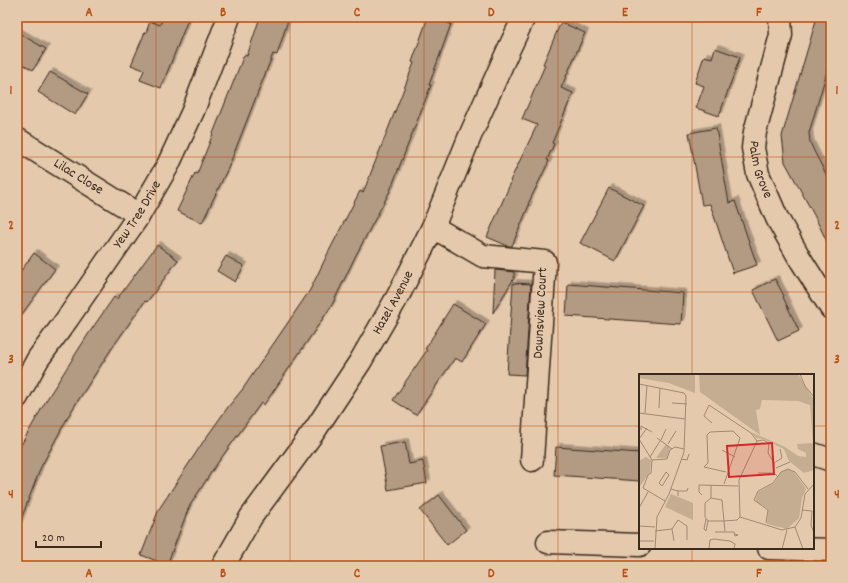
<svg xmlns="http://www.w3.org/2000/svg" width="848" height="583" font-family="Dekko,sans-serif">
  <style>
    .building { fill: #b29a83; stroke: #3b2a1e; filter: url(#shadow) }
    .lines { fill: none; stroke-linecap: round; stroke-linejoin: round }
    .minor-casing { stroke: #3b2a1e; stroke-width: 25 }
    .minor { stroke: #e4c9ac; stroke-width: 22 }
    .grid { fill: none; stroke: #bd4d10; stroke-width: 1; stroke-opacity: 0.55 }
    .labels { text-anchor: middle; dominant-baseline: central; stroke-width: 3; stroke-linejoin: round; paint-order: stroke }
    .street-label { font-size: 14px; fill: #3b2a1e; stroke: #e4c9ac }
    .inset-road { fill: none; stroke: #a08973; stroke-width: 1 }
    .view { fill: #d62828; fill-opacity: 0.15; stroke: #d62828; stroke-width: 2 }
    .inset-edge { fill: none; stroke: #3b2a1e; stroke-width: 2 }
    .neatline { fill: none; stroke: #bd4d10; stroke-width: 1.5 }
    .grid-label { font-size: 13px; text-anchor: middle; font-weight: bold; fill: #bd4d10 }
  </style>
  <defs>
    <filter id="shadow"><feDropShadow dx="3.5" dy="-3.5" stdDeviation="0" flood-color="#0004"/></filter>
  </defs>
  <rect width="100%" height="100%" fill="#e4c9ac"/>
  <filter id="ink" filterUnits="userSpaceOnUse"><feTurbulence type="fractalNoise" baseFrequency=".025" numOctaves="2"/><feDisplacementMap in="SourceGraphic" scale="8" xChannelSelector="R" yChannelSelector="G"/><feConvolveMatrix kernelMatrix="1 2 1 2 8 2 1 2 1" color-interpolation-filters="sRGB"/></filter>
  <g filter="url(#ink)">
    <path class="building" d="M 163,17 L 189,17 L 161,88 L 140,80 L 144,70 L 131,65 L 145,32 L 146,33 L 150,21 L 160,25 Z
      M 260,17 L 289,17 L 277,55 L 273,54 L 229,166 L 202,223 L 177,211 L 195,173 L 197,174 L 244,55 L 247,56 Z
      M 428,17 L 430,17 L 451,24 L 429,85 L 431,85 L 390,191 L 355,257 L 332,305 L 264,405 L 261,403 L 214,468 L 189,507 L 167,565 L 141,555 L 159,509 L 203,442 L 228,407 L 242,390 L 310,290 L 328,253 L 360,191 L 363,193 L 414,63 L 412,62 Z
      M 817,17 L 831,17 L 831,58 L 809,133 L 810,142 L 814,151 L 831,184 L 831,250 L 814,215 L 785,162 L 782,136 Z
      M 561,22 L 585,33 L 561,88 L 573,93 L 552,143 L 554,144 L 547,160 L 549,161 L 528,204 L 529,205 L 512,246 L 508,246 L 487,237 L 511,182 L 510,181 L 537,125 L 522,119 L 545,65 L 543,64 Z
      M 17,32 L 46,49 L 33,70 L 17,61 Z
      M 715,48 L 740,57 L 719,116 L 696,108 L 704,86 L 695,83 L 704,56 L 712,58 Z
      M 50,72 L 88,94 L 75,115 L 38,92 Z
      M 716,128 L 729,203 L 735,201 L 757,265 L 733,273 L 710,204 L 702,205 L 689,133 Z
      M 609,188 L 644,206 L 615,261 L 580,243 Z
      M 157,245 L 178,260 L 147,302 L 145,301 L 112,348 L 70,413 L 41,467 L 18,527 L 17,526 L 17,452 L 47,399 L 89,333 L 114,297 L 117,299 Z
      M 34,253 L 55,269 L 17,321 L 17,276 Z
      M 226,256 L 244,266 L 235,282 L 217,271 Z
      M 495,270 L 514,272 L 514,278 L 493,313 Z
      M 775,279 L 784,296 L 783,297 L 799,331 L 778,341 L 753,290 Z
      M 513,283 L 531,284 L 525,375 L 507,374 Z
      M 568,284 L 683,293 L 681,324 L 566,316 Z
      M 453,304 L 486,324 L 462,362 L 455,358 L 416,415 L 393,400 L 427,350 L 425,349 Z
      M 405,442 L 409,464 L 423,461 L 427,483 L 388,490 L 380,446 Z
      M 556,447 L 640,453 L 640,481 L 554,475 Z
      M 439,495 L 466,530 L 447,545 L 420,510 Z"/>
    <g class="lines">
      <defs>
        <g id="minor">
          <path id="s1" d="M 780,17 L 781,35 L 755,132 L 753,148 L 758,174 L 777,218 L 799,257 L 831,308"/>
          <path id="s2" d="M 17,139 L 139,215"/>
          <path d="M 433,227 L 483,256 L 545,262 L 532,460"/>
          <path id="s3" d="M 17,397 L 38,359 L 68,318 L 139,215 L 168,165 L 193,111 L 229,17"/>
          <path d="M 813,454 L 831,460"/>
          <path d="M 548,542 L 640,545"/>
          <path d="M 769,548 L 831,550"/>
          <path id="s4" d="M 223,566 L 251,517 L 315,430 L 360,362 L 398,296 L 433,227 L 470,136 L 507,53 L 524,17"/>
        </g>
      </defs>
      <use href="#minor" class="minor-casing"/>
      <use href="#minor" class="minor"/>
    </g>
  </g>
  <path class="grid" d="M 156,17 L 156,566M 290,17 L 290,566M 424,17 L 424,566M 558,17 L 558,566M 692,17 L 692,375M 17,157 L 831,157M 17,292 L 831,292M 17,426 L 640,426M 813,426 L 831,426M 692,548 L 692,566"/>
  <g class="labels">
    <g class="street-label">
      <text stroke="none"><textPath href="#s1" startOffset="157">Palm Grove</textPath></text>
      <text stroke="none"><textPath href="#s2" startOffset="72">Lilac Close</textPath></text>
      <text stroke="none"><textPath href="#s3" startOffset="219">Yew Tree Drive</textPath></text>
      <text stroke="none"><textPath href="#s4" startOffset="314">Hazel Avenue</textPath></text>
      <text transform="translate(541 313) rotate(-87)">Downsview Court</text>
    </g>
  </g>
  <g transform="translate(639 374)">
    <rect width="175" height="175" fill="#e4c9ac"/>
    <path d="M 0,0 L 56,0 L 56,19 L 30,9 L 0,4 ZM 60,0 L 159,0 L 175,26 L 175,96 L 165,99 L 150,87 L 145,75 L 124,65 L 117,64 L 112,58 L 146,73 L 159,82 L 167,83 L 167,79 L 159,75 L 158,70 L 174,69 L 171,31 L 159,27 L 123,26 L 121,35 L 117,36 L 121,61 L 61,18 ZM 27,70 L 31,74 L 28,84 L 17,84 ZM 7,83 L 12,86 L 11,98 L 1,112 L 0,87 ZM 148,95 L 155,98 L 167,115 L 163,124 L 160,144 L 148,155 L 128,150 L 129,135 L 116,127 L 119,118 L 135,109 L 142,98 ZM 32,120 L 54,129 L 54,146 L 26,133 Z" fill="#c5ad92"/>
    <path class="inset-road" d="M 161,0 L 166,12 L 175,23M 0,10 L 45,19 L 47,22 L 45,78 L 30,120 L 18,143 L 16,175M 33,29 L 48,30M 20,34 L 21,14M 0,39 L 46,45M 6,39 L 8,11M 73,49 L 65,42 L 70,31 L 112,59 L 118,67M 2,56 L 2,52 L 13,58M 18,64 L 33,75M 0,65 L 13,86M 0,65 L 8,54M 22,66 L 27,55M 118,67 L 124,66 L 130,69 L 129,79 L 135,89 L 135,99 L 139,103M 29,70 L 37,57M 83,76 L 96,83M 11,83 L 21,67M 42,85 L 48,86 L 50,80M 13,86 L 12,99 L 9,101 L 4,114 L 26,127M 13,86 L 28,85 L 31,76 L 36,73 L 45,75M 135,89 L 143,84 L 141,75M 137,94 L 151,88M 27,98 L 30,101 L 23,112 L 20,109 ZM 119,99 L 135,99M 85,110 L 101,64 L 94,57 L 71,58 L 68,61 L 69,89 L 65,93 L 87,98M 32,115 L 39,117 L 39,122M 39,117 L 48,117 L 49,114M 63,121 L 60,118 L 60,111 L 99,112M 72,124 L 83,126 L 85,147 L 98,146 L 101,143M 0,134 L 9,118M 163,136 L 173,137 L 172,151 L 175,159M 101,143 L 143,156 L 156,153 L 162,144 L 166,120 L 175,110M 101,143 L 100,106 L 118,67M 67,145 L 65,155 L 67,157 L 69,147 L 66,143 L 66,129 L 72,124 L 72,111M 69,147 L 85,147 L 86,157M 127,149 L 129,136 L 115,126 L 119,117 L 134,109 L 142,98 L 149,95 L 156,98 L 169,115M 0,152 L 16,153M 156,153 L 164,175M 33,155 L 35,167M 16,157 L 33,155 L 39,146 L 48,152 L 48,166M 76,158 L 95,158 L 96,162 L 99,161 L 96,160M 0,167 L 15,167M 70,175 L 71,166 L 75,165 L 91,167 L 96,170 L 95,175M 143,175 L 148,156"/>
    <path class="view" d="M 133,69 L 135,100 L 90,103 L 88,72 Z"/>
    <rect width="175" height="175" class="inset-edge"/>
  </g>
  <rect width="848" height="583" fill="none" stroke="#e4c9ac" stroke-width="44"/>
  <path d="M36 541v6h65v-6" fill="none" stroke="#3b2a1e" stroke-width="2"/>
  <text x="42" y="541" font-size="12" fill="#3b2a1e" stroke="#e4c9ac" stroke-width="3" paint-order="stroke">20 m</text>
  <rect x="22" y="22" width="804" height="539" class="neatline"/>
  <g class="grid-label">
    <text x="89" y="16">A</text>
    <text x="223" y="16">B</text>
    <text x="357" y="16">C</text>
    <text x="491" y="16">D</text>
    <text x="625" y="16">E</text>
    <text x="759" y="16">F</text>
    <text x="11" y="94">1</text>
    <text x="837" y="94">1</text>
    <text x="11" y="229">2</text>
    <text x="837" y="229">2</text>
    <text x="11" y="363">3</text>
    <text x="837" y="363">3</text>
    <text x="11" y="498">4</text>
    <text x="837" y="498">4</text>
    <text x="89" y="577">A</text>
    <text x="223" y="577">B</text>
    <text x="357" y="577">C</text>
    <text x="491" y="577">D</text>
    <text x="625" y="577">E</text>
    <text x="759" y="577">F</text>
  </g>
</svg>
